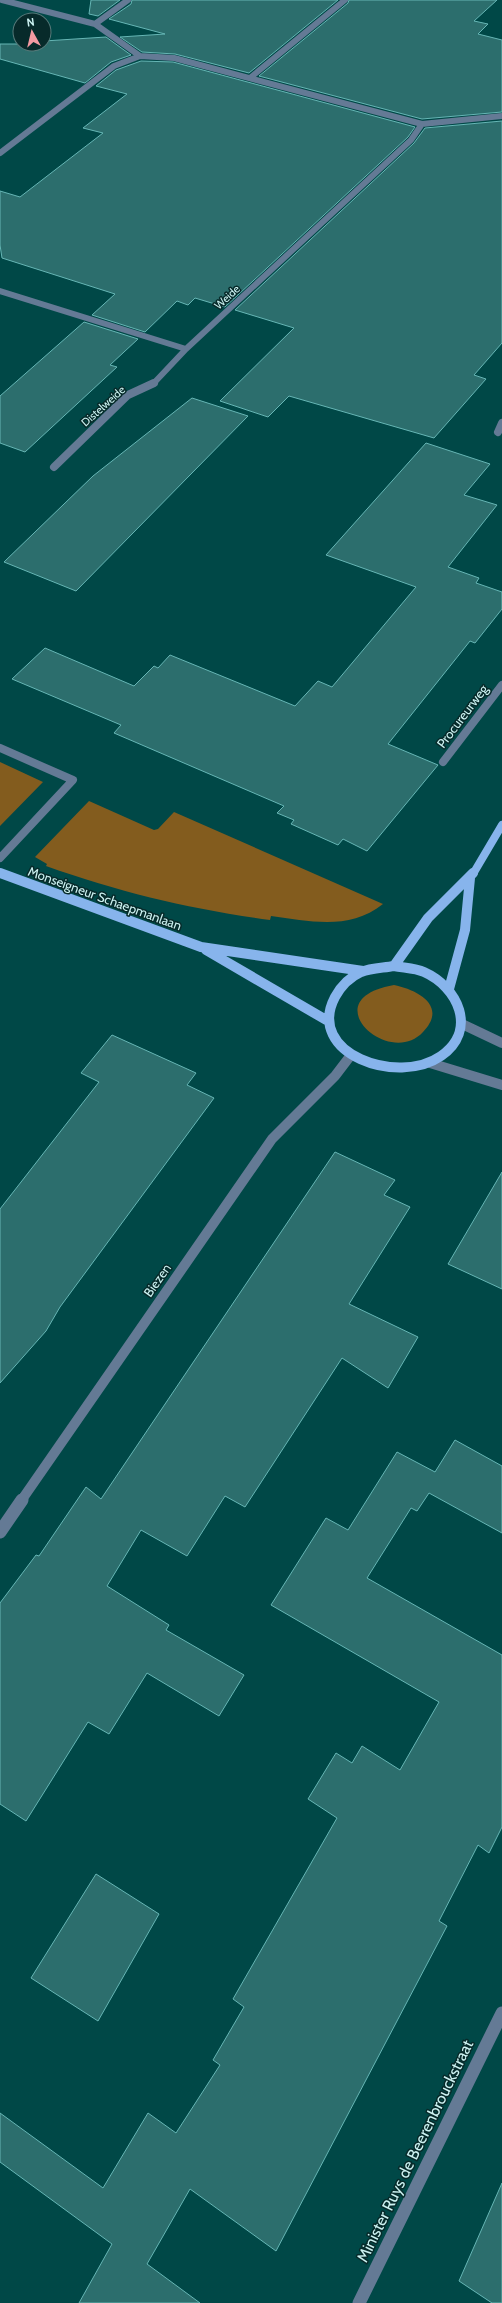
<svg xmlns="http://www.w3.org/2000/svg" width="502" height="2303" font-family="Cabin,sans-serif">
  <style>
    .green { fill: #835c1e }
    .building { fill: #2c6e6d; stroke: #66b6b5 }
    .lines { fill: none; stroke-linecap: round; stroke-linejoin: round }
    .minor-far3 { stroke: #647a95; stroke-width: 6 }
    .minor-far2 { stroke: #647a95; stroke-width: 8 }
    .minor-far1 { stroke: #647a95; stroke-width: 10 }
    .minor { stroke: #647a95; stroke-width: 13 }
    .major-far1 { stroke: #87b4ec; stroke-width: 8 }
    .major { stroke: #87b4ec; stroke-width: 10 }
    .labels { text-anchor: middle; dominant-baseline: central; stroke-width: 3; stroke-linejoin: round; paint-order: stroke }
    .far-street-label { font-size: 11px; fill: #ccf2f1; stroke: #072a2a }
    .street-label { font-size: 13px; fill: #ccf2f1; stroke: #072a2a }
    .near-street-label { font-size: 16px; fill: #ccf2f1; stroke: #072a2a }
  </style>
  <rect width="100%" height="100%" fill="#004847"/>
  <path class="green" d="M 0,762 L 43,782 L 0,826 Z
    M 89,801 L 154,830 L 158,829 L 174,812 L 383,904 C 349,931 310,921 271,916 L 270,920 C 190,909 122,893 46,866 L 47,864 L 35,857 Z
    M 394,985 C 418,990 448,1006 423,1032 C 389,1069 312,999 394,985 Z"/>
  <path class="building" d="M 91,0 L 120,0 L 98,16 L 89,14 Z
    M 132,0 L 338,0 L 249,73 L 175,54 L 142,52 L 120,37 L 165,34 L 109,19 L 131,4 Z
    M 349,0 L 497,0 L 474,21 L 488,24 L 478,34 L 502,40 L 502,112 L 422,119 L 259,76 L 348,3 Z
    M 106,37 L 131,55 L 111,62 L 85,83 L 0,59 L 0,44 L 44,44 L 44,41 Z
    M 141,61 L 173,62 L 415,127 L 408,137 L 225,307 L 195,298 L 188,305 L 177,301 L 145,332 L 92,315 L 115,294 L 2,258 L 0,245 L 0,191 L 20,197 L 103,133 L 83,128 L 127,94 L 96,86 L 116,70 Z
    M 502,121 L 502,343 L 474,375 L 486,379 L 434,438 L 289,396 L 268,417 L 220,401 L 294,328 L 235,310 L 414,143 L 425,128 Z
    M 84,322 L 138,339 L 110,365 L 117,367 L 25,452 L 0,443 L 0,396 Z
    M 192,398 L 248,416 L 76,591 L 4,562 L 93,476 Z
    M 426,443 L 490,464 L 464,495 L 497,505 L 448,567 L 479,578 L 476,583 L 502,592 L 502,609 L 475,643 L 470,641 L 388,744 L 438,765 L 367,851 L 343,839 L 338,845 L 291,824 L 294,820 L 277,813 L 284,806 L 114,733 L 121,725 L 12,679 L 45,648 L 134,686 L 154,666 L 158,668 L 170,655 L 295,706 L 318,681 L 332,687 L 416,587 L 326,555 Z
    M 112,1035 L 196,1073 L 187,1085 L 214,1098 L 60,1307 L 46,1331 L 0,1383 L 0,1209 L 99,1082 L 81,1073 Z
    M 335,1152 L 395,1180 L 384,1195 L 410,1207 L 349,1304 L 418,1337 L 388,1388 L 342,1358 L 245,1507 L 225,1496 L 187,1556 L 141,1530 L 107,1586 L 169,1625 L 166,1630 L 244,1675 L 219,1716 L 147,1673 L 109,1734 L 88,1722 L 26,1821 L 0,1804 L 0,1603 L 36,1555 L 39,1556 L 86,1487 L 101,1499 Z
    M 502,1172 L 502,1289 L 448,1264 Z
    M 455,1440 L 502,1466 L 502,1533 L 429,1493 L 417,1511 L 411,1508 L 367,1578 L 502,1655 L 502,1827 L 489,1853 L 478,1845 L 439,1921 L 447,1926 L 276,2251 L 190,2189 L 147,2264 L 200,2303 L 79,2303 L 112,2244 L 0,2162 L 0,2113 L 103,2188 L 148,2113 L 176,2133 L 220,2065 L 213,2060 L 244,2007 L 233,1999 L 337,1818 L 308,1799 L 336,1753 L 352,1763 L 362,1746 L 400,1770 L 439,1702 L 271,1605 L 326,1518 L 348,1530 L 397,1452 L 435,1472 Z
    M 96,1874 L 159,1914 L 98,2021 L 31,1978 Z
    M 502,2183 L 502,2303 L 492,2303 L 459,2281 Z"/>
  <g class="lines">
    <path class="minor-far3" d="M 2,0 L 95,24 L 140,56
      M 95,24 L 128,0
      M 250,78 L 345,0
      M 0,153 L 114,66 L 140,56 L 174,58 L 422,124 L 502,116
      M 0,291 L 186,349 L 411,140 L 422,124
      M 153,384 L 186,349"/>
    <path class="minor-far2" d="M 498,432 L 502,423
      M 54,467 L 128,395 L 154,383
      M 0,748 L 73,780 L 0,858
      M 443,762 L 502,685"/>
    <path class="minor-far1" d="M 462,1024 L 502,1043
      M 430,1063 L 502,1085
      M 21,1501 L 272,1139 L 335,1076 L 351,1055"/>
    <path class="minor" d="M 0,1532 L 22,1500
      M 359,2303 L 502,2013"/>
    <path class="major-far1" d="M 0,873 L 2,874
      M 473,874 L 502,825"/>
    <path class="major" d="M 0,873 L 201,947 L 363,971
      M 206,950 L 328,1021
      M 394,966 C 404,968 415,968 424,972 C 458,987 478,1030 441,1056 C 398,1086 305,1054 335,997 C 341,986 350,977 361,972 C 371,968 383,968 394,966 Z
      M 394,966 L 428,918 L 473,873
      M 449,989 L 465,930 L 470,878"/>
  </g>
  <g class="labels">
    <g class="far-street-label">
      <text transform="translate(227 297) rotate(-43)">Weide</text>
      <text transform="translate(103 406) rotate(-42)">Distelweide</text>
    </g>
    <g class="street-label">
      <text transform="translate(462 716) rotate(-53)">Procureurweg</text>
      <text transform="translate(105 898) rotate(20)">Monseigneur Schaepmanlaan</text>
      <text transform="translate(157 1280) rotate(-55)">Biezen</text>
    </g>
    <g class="near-street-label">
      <text transform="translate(415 2151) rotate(-64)">Minister Ruys de Beerenbrouckstraat</text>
    </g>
  </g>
  <g transform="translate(32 32) rotate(352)"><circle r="19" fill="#072a2a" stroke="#567a7a"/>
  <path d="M0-3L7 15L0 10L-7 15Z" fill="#f49aa2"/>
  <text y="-6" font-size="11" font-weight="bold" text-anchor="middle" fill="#ccf2f1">N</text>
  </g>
</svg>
